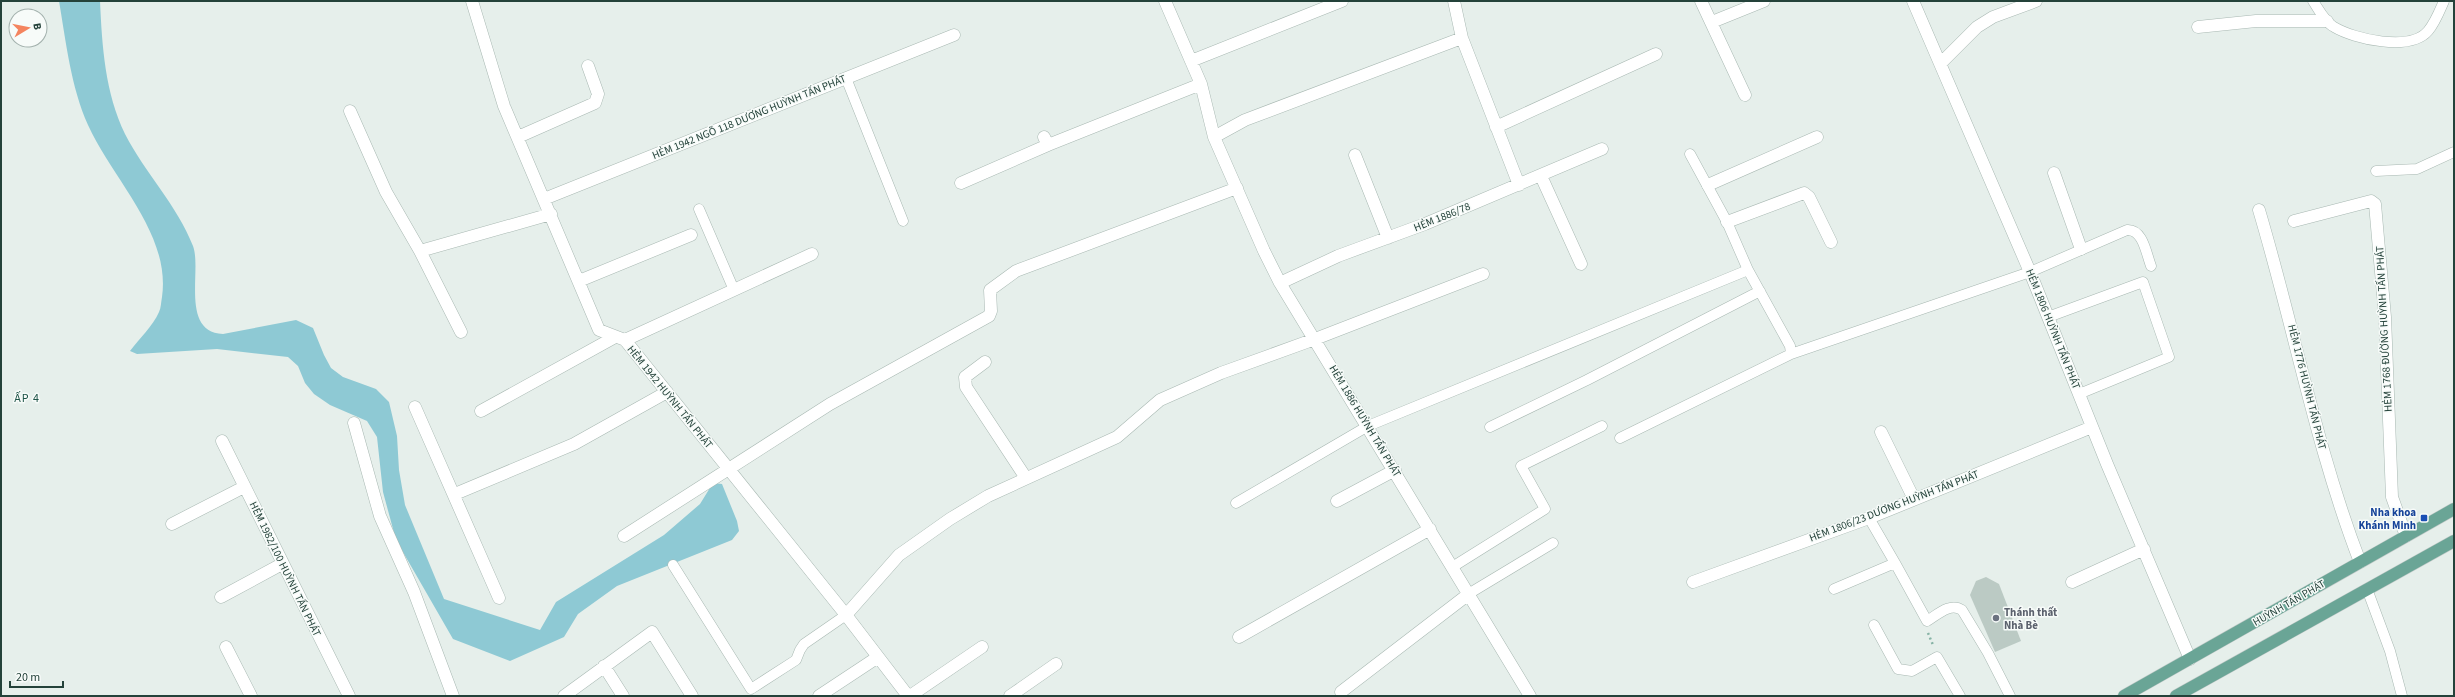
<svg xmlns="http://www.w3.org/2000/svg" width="2455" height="697" font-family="'Source Sans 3',sans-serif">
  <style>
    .water { fill: #8ec9d4 }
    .building { fill: #bbcac4 }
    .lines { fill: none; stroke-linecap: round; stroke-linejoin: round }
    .lane-casing { stroke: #a8b8b2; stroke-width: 11 }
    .street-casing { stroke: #a8b8b2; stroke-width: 13 }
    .primary-casing { stroke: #c2cac8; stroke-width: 13 }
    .path { stroke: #86b3a5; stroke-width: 2.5; stroke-dasharray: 2 3; stroke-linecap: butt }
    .lane { stroke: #fff; stroke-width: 10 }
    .street { stroke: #fff; stroke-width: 12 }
    .primary { stroke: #6aa596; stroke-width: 12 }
    .transit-dot { fill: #1a4fb4; stroke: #f7fbf9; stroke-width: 1.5 }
    .worship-dot { fill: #6b7280; stroke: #f7fbf9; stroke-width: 1.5 }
    .labels { text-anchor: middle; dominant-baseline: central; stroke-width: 3; stroke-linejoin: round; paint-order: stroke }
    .street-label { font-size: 11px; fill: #24423a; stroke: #f7fbf9 }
    .transit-label { font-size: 11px; font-weight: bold; fill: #164399; stroke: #f7fbf9; text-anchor: end }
    .worship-label { font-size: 11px; font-weight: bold; fill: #5b616d; stroke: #f7fbf9; text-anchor: start }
    .neighbourhood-label { font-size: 12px; letter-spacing: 1px; fill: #1f5548; stroke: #f7fbf9 }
  </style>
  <rect width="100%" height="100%" fill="#e6efeb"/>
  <path class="water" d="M 59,1 L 100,1 C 102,46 105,93 125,134 C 145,173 177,205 193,246 C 202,270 180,332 223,334 L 296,320 L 313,328 L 324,355 L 331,368 L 343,377 L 376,389 L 389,402 L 397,436 L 399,470 L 405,505 L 444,599 L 540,630 L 556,602 L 664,535 L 700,504 L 713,483 L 722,484 L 737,521 L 739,531 L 732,540 L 617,586 L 578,614 L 564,637 L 510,661 L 453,639 L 396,540 L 383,492 L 377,437 L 367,421 L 330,405 L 314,394 L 305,383 L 298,366 L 288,357 L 217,349 L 137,354 L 130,351 C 139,339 153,326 159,312 C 161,308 161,302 162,297 C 171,234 113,180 88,125 C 71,87 66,42 59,1 Z"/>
  <path class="building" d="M 1986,577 L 1999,584 L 2021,641 L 1995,652 L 1970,595 L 1976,581 Z"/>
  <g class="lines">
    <defs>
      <path id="lane" d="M 2313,1 C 2319,10 2325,22 2334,27 C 2354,39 2410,52 2428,31 C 2435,23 2440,10 2444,1
        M 846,78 L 903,221
        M 2376,171 L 2417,169 L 2454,152
        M 699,209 L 734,290
        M 2048,317 L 2143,282 L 2169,357 L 2079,394
        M 1791,354 L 2030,272 L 2127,230 C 2143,229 2146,253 2151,266
        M 1490,427 L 1587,380 L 1760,291
        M 1620,438 L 1791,354 L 1790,346 L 1748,270 L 1727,222 L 1690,154
        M 1236,503 L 1368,426 L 1748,270
        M 1895,563 L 1927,621 C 1937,615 1950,602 1962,610 L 1988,653 L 2010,696
        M 673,565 L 751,689 L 796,660 L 800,650 L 804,644 L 846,615
        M 1454,566 L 1545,509 L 1521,466 L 1602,426
        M 1834,589 L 1895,563 L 1869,518
        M 2367,589 L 2390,651 L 2402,696
        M 1470,593 L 1553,543
        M 1874,625 L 1898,669 L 1912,671 L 1937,657 L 1960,696"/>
      <path id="street" d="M 472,1 L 504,106 L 599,330 L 625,340 L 846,615 L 908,696
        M 1165,1 L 1201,84 L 1214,137 L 1264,251 L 1280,283 L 1530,696
        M 1454,1 L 1462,38 L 1519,185
        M 1701,1 L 1745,95
        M 1913,1 L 2030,272 L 2107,464 L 2190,659
        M 1712,22 L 1764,1
        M 2198,27 L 2256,21 L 2327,21
        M 1191,61 L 1342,1
        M 1940,64 L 1977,27 L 1993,17 L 2036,1
        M 350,111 L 386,192 L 420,251 L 551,214
        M 1496,127 L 1656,54
        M 518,137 L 595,103 L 598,94 L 588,66
        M 1044,137 L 1048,145 L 1201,84
        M 1214,137 L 1245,120 L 1462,38
        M 1355,155 L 1388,238
        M 2054,173 L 2081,249
        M 1541,176 L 1581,264
        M 961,183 L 1048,145
        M 1708,185 L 1817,137
        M 544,199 L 954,35
        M 2259,210 C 2294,327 2316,448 2360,562
        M 2294,221 L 2371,201 L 2375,204 L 2385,317 L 2392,497 L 2406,536
        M 1727,222 L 1804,193 L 1809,197 L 1831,242
        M 420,251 L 461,332
        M 579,281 L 691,235
        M 1280,283 L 1338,256 L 1425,224 L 1602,149
        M 625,340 L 812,254
        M 985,362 L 965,377 L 966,387 L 1026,478
        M 415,407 L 499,598
        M 481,411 L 615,337
        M 354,423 L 380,516 L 414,592 L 453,696
        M 1881,432 L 1914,499
        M 222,441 L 349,696
        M 455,494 L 574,444 L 667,392
        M 1337,501 L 1395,470
        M 172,524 L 244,487
        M 624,536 L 830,404 L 989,316 L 991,311 L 990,290 L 1016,271 L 1237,188
        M 1693,582 L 1869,518 L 2092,427
        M 2072,582 L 2144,549
        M 221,597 L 282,564
        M 846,615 L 899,555 L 950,519 L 988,496 L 1117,437 L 1160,400 L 1221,373 L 1315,339 L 1483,274
        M 1239,637 L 1430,529
        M 226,647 L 251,696
        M 604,666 L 623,696
        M 1341,692 L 1470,593
        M 564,696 L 652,632 L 692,696
        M 819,696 L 878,657
        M 910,696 L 982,647
        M 1010,696 L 1056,664"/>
      <path id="primary" d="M 2124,696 L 2454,509
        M 2176,696 L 2454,541"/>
    </defs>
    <use href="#lane" class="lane-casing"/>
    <use href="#street" class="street-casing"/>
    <use href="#primary" class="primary-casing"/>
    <path class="path" d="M 1928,633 L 1933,645"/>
    <use href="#lane" class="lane"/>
    <use href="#street" class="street"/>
    <use href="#primary" class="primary"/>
  </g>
  <rect class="transit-dot" x="2420" y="514" width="8" height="8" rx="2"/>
  <circle class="worship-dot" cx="1996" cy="618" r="4"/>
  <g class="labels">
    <g class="street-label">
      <text transform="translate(749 117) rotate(-22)">HẺM 1942 NGÕ 118 DƯƠNG HUỲNH TẤN PHÁT</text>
      <text transform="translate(1442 217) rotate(-22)">HẺM 1886/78</text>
      <text transform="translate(2053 329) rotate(68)">HẺM 1806 HUỲNH TẤN PHÁT</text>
      <text transform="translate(2384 329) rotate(-93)">HẺM 1768 ĐƯỜNG HUỲNH TẤN PHÁT</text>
      <text transform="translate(2307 387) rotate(76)">HẺM 1776 HUỲNH TẤN PHÁT</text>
      <text transform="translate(670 397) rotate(51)">HẺM 1942 HUỲNH TẤN PHÁT</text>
      <text transform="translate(1365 421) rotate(59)">HẺM 1886 HUỲNH TẤN PHÁT</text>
      <text transform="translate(1894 506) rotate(-21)">HẺM 1806/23 DƯƠNG HUỲNH TẤN PHÁT</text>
      <text transform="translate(285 569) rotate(64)">HẺM 1982/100 HUỲNH TẤN PHÁT</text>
      <text transform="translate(2289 603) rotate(-30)">HUỲNH TẤN PHÁT</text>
    </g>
    <g class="transit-label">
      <text x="2416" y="512">Nha khoa<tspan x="2416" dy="13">Khánh Minh</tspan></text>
    </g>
    <g class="worship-label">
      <text x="2004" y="612">Thánh thất<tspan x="2004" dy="13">Nhà Bè</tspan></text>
    </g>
    <g class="neighbourhood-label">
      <text x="27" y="398">ẤP 4</text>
    </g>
  </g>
  <rect width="2455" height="697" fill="none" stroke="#24423a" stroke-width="4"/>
  <g transform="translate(28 28) rotate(80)"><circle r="19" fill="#f7fbf9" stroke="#a3b1ad"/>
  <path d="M0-3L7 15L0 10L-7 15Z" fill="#f4845f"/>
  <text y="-6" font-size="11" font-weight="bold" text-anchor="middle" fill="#24423a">B</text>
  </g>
  <path d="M10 681v6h53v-6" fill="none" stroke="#24423a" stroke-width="2"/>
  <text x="16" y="681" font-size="12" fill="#24423a" stroke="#f7fbf9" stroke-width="3" paint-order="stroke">20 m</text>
</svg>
